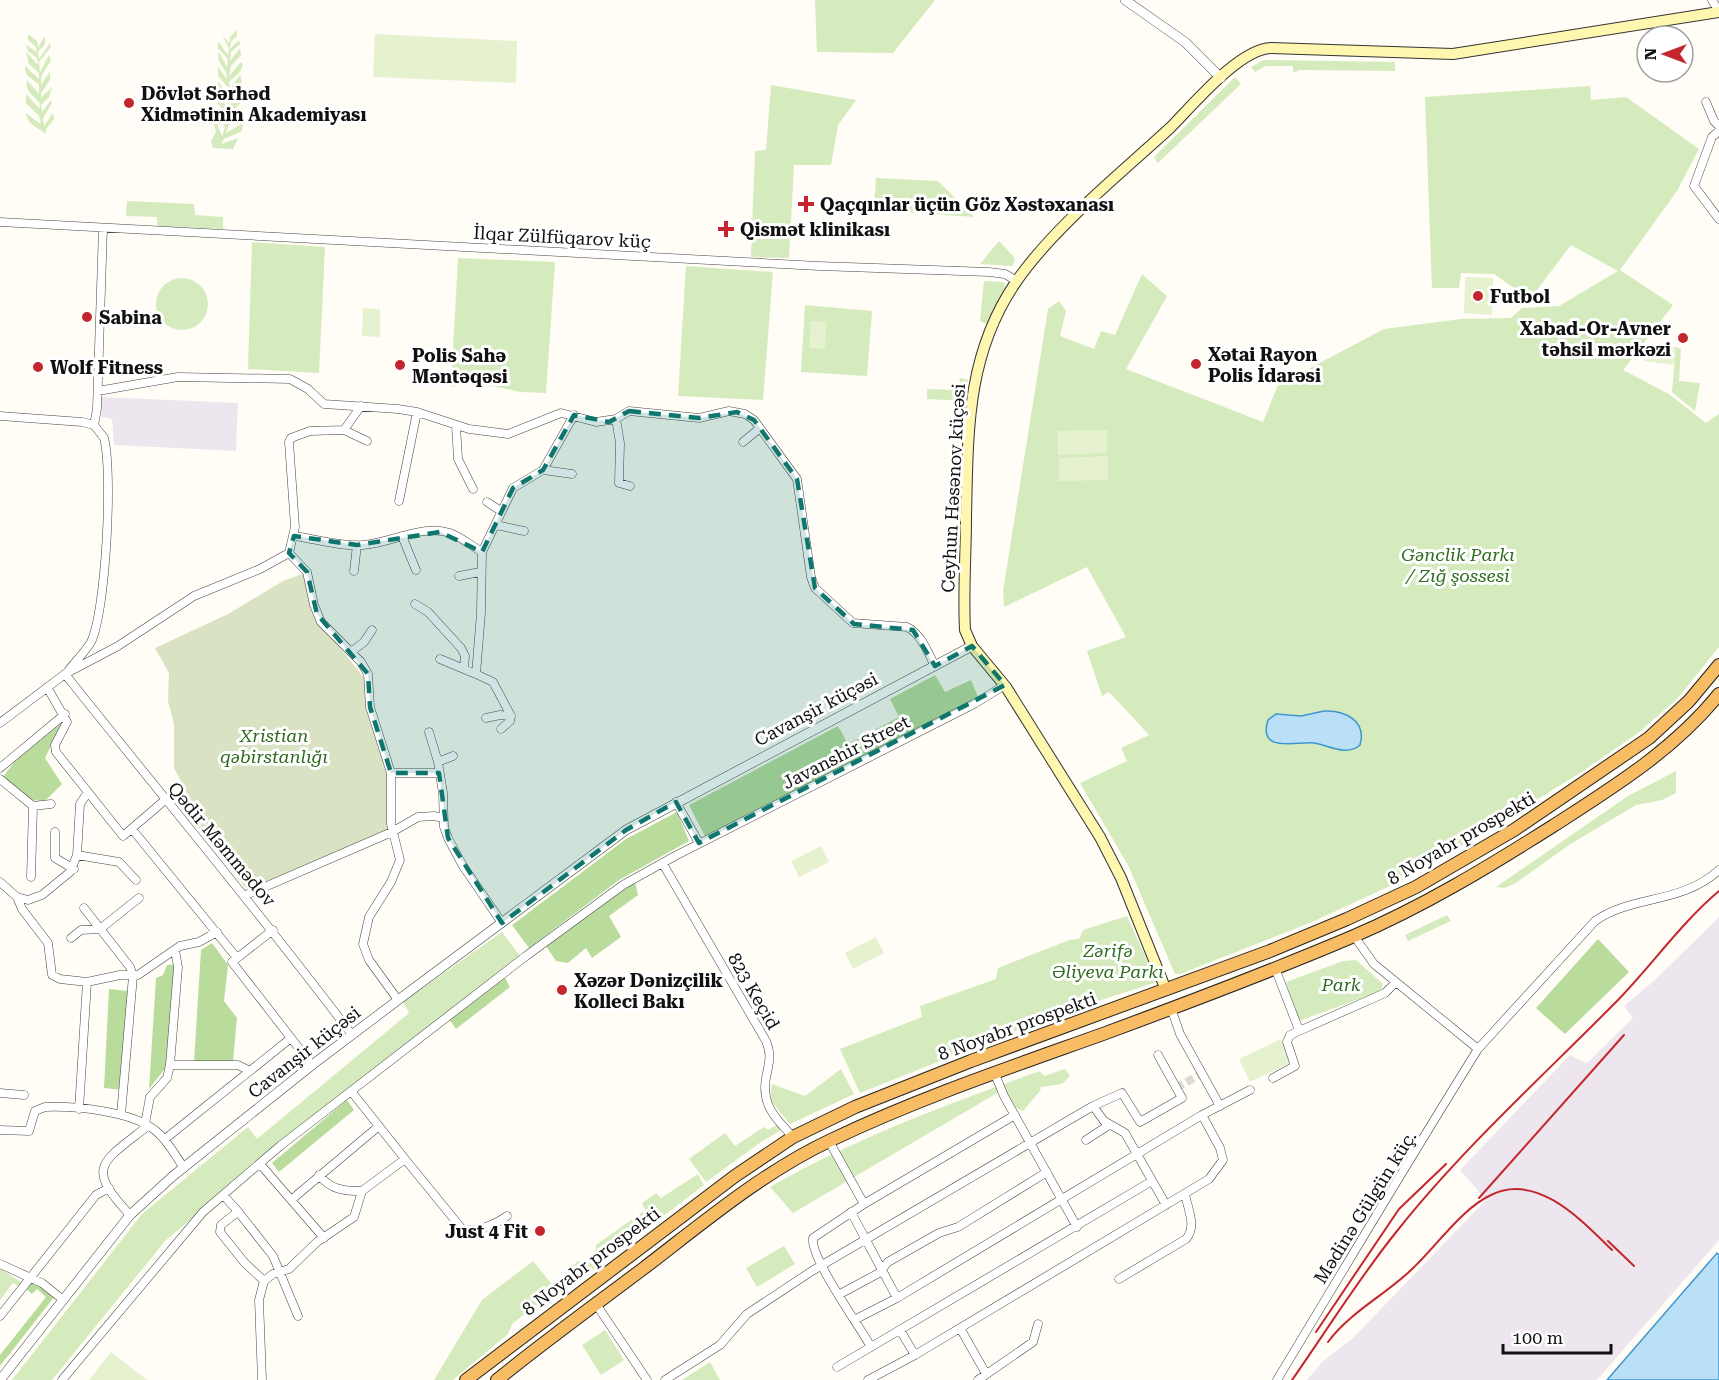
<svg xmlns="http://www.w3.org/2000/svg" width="1719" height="1380" font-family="'Roboto Serif',serif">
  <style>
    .industrial { fill: #eee6ef }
    .green { fill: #d5ebbd }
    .forest { fill: #b9dc9c }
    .cemetery { fill: #d9e3c4 }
    .pitch { fill: #e6f2cf }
    .water { fill: #b9e0f7; stroke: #3f96cf; stroke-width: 1.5 }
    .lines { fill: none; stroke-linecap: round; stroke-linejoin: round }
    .minor-tunnel { stroke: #dbdad3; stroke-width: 8; stroke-dasharray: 8 4; stroke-linecap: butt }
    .minor-casing { stroke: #444; stroke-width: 9 }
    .tertiary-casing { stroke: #444; stroke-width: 10 }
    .secondary-casing { stroke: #333; stroke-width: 12 }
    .trunk-casing { stroke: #222; stroke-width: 14 }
    .minor { stroke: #fff; stroke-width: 8 }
    .tertiary { stroke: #fff; stroke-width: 9 }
    .secondary { stroke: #fff6b0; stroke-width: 10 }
    .trunk { stroke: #f7bc64; stroke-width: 12 }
    .rail { stroke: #c4262e; stroke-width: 2 }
    .marked { fill: #0f766e; fill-opacity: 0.2; stroke: #0f766e; stroke-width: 4.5; stroke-dasharray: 12 8; stroke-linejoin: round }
    .poi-dot { fill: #c4262e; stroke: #fff; stroke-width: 2 }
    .labels { text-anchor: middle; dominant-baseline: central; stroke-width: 6; stroke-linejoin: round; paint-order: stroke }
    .poi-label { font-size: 18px; font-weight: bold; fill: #111; stroke: #fff; text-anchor: start }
    .street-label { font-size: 18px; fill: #111; stroke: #fff }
    .park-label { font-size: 18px; font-style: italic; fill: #2f6b1f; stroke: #fff }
  </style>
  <rect width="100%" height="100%" fill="#fffdf5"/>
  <path class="industrial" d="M 102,397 L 238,403 L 236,451 L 114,445 L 112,419 L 101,417 Z
    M 1719,917 L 1719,1240 L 1597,1380 L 1307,1380 L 1323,1361 L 1353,1338 L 1486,1200 L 1460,1170 L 1570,1055 L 1587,1063 L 1633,1018 L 1624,1006 L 1656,979 Z"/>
  <path class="green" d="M 815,0 L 935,0 L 893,53 L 817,52 Z
    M 237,30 L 237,36 L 231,42 L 230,49 L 239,40 L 240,44 L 231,52 L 230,61 L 240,48 L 241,55 L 231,66 L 229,76 L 241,62 L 243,65 L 240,72 L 229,82 L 230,89 L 240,75 L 242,82 L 232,94 L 229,106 L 242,91 C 246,104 235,106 229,115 L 228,120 L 242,107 C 244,119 235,120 228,126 L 226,133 L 243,123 L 242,131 L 224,139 L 221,144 L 238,138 L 233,149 L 213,148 L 211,141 L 216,132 L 214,123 L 216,121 L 222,136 L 225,127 L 216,113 L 217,110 L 226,123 L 227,114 L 218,104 L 219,96 L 227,108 L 228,101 L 218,86 L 218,82 L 228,93 L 228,87 L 218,76 L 218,67 L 227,79 C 228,68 215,64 219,52 L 227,67 L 228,59 L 218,48 L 218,41 L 228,55 L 229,48 L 222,35 L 229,43 L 230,37 Z
    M 28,34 L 37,41 L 38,47 L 45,36 L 45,44 L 38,52 L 39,59 L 50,43 L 51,47 L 39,62 L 40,72 L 49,55 L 51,60 L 41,77 L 41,85 L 50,71 L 50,80 L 41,93 L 41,98 L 52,87 L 49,97 L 41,105 L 42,112 L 51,100 L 52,103 L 43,118 L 44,126 L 53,113 L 54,119 L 46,129 L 46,134 L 30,123 L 25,113 L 41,124 L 39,116 L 26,103 L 26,94 L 40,109 L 39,102 C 32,95 25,91 27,80 L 39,94 L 39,85 C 33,78 24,77 25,66 L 39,79 L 39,73 L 29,64 L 26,52 L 38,65 L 37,58 L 28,51 L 26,45 L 37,52 L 36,47 L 28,40 Z
    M 1264,60 L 1395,62 L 1395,71 L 1300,70 L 1293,73 L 1293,66 L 1266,66 L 1255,72 L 1251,67 Z
    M 1235,77 L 1241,84 L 1158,163 L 1154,157 Z
    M 771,85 L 856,100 L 838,125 L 831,165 L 794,165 L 789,258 L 751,257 L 755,151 L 766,150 Z
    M 1590,86 L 1591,100 L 1626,97 L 1699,149 L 1677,191 L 1620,270 L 1673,305 L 1623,370 L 1669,394 L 1706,423 L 1719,414 L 1719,647 L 1677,699 L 1638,733 L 1580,773 L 1416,874 L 1312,922 L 1180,974 L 1175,974 L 1129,867 L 1080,783 L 1127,761 L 1121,748 L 1149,735 L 1109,692 L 1102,696 L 1087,651 L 1126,637 L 1087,567 L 1004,607 L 1003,591 L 1048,309 L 1059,301 L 1066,311 L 1060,336 L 1094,349 L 1101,331 L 1115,335 L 1142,274 L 1167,296 L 1126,369 L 1263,422 L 1278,385 L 1384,329 L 1461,319 L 1511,318 L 1522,308 L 1559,306 L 1618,271 L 1571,245 L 1530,299 L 1494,274 L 1461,273 L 1459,288 L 1432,288 L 1425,97 Z
    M 876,178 L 938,181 L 974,217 L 874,210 Z
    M 127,201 L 194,204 L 195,215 L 223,217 L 223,229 L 157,226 L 157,217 L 126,216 Z
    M 999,241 L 1015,258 L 1013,266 L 980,264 Z
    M 252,242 L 325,247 L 319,373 L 248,369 Z
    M 458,258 L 555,262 L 546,393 L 520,392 L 476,382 L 451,387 Z
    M 686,266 L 773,272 L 763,400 L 678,396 Z
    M156 304a26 26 0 1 1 52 0a26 26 0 1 1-52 0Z
    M 984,281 L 1004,282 L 1005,286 L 987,324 L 980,321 Z
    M 805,305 L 872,311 L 867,376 L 801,372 Z
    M 1676,347 L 1681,349 L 1679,381 L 1700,383 L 1695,411 L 1672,392 Z
    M 960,378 L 968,380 L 964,401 L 927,399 L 927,389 L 958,390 Z
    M 1676,771 L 1676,793 L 1662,800 L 1636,805 L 1569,845 L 1516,883 L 1505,888 L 1496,887 L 1628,796 Z
    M 1447,915 L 1451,921 L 1408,941 L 1405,935 Z
    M 1127,916 L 1157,982 L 1055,1015 L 860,1093 L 840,1049 L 922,1017 L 920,1006 L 996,979 L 998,968 L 1069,940 L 1079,939 L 1083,930 Z
    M 502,932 L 520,956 L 351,1086 L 166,1240 L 52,1380 L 12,1380 L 142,1214 L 248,1127 L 257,1139 L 409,1013 L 403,1002 Z
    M 1356,960 L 1383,984 L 1381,991 L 1299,1021 L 1286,982 L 1343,961 Z
    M 841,1069 L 854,1094 L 790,1124 L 770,1100 L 772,1084 L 805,1096 Z
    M 1065,1069 L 1070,1076 L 1062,1084 L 1041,1087 L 1040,1091 L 1023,1111 L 1014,1107 L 1004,1089 L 793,1213 L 770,1187 C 855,1138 948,1104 1040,1071 L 1044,1076 Z
    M 777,1125 L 781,1130 L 761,1142 L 706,1182 L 689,1159 L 725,1133 L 735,1146 L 764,1127 L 768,1130 Z
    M 698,1174 L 704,1185 L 577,1282 L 572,1283 L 564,1274 L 578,1261 L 594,1263 L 596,1245 L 645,1210 L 642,1203 L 656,1193 L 661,1198 Z
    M 784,1246 L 795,1264 L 757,1287 L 746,1268 Z
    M 533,1261 L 559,1293 L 544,1306 L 539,1303 L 512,1324 L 508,1334 L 453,1380 L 434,1380 L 482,1300 Z
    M 0,1269 L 21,1282 L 18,1286 L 13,1283 L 0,1300 Z
    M 605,1330 L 624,1360 L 601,1375 L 582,1345 Z
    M 710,1362 L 720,1380 L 682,1380 Z"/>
  <path class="forest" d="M 935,675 L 945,692 L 971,680 L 978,697 L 706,838 L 689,805 L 838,726 L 848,744 L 899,717 L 890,699 Z
    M 63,722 L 45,758 L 62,784 L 45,801 L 29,800 L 3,777 L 15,761 Z
    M 677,812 L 689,841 L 619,880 L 529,948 L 512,925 L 626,839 Z
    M 635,882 L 638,895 L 609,916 L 621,937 L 592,958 L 586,948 L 568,963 L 556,961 L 546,946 Z
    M 1598,939 L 1629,972 L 1565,1034 L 1536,1008 Z
    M 212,943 L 228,965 L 224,1001 L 237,1018 L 233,1061 L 194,1062 L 201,950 Z
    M 177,964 L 167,1066 L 149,1089 L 156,978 L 163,975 L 167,965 Z
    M 504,976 L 510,987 L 456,1029 L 449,1019 Z
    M 109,989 L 128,991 L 123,1090 L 104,1088 Z
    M 347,1100 L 354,1110 L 279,1172 L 272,1163 Z
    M 36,1282 L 55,1296 L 0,1366 L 0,1355 L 46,1297 L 37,1289 L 32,1294 L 25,1288 L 30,1283 Z"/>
  <path class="cemetery" d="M 305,573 L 311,611 L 365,679 L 367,705 L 387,772 L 387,830 L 247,890 L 186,813 L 191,801 L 174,768 L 174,724 L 168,701 L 169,673 L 155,648 L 228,614 L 283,581 Z"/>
  <path class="pitch" d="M 375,34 L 517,41 L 516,83 L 373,77 Z
    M 1465,277 L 1493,278 L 1492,315 L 1464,313 Z
    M 363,308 L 380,309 L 380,337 L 362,336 Z
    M 811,321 L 826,322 L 825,349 L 809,348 Z
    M 1646,344 L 1676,347 L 1675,365 L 1644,361 Z
    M 1107,430 L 1107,453 L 1058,455 L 1058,431 Z
    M 1108,456 L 1108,480 L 1059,481 L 1059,458 Z
    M 821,846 L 829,862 L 799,877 L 791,861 Z
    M 876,937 L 884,953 L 853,969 L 845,953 Z
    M 1281,1039 L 1292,1062 L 1250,1082 L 1239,1059 Z
    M 111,1352 L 147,1380 L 89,1380 Z"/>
  <path class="water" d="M 1324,711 C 1345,710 1367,721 1360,745 C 1347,757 1328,745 1314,743 C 1297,741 1257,754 1268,720 L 1276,714 L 1301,716 Z
    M 1717,1253 L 1719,1255 L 1719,1380 L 1607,1380 Z"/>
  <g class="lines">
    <path class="minor-tunnel" d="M 1176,1088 L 1201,1074"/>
    <defs>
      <path id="minor" d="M 1712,0 L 1719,11
        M 1706,102 L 1714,121 L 1719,126
        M 1719,131 L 1712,137 L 1694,186 L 1719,219
        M 0,222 L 819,266 L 989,272 L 1005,274 L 1017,281
        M 98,391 L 178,377 L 290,379 L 308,389 L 324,404 L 398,409 L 417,412 L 469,429 L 508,434 L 561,413 L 596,422 L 616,419 L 629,411 L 699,418 L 729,411 L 745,414 L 754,420 L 797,479 L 811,577 L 815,588 L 853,623 L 907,627 C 922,635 927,651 935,666
        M 0,416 L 82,422 L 94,425 L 104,438 C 113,472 106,611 91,642 C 85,652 75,662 68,671
        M 616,419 L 620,443 L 619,483 L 630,486
        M 94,425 L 97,409 L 103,228
        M 456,426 L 458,459 L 473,489
        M 344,430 L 367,441
        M 743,442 L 760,428
        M 543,470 L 572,474
        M 399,501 L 417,412
        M 487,502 L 501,511
        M 496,525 L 524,531
        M 294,536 C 317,539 341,547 363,545 C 392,543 421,524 450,533 C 461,537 472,546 482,552
        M 402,536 L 416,570
        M 289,553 L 307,572 L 314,605 L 321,622 L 361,662 L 368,674 L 370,707 L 391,773 L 391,824 L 400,860 L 391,882 L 369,917 L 363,944 L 369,960 L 398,1000
        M 354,571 L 357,545
        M 459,576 L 480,572
        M 415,604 L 428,612 L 461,648 L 465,656 L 464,669
        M 351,652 L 364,642 L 372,630
        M 440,659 L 476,674
        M 65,674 C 161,795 260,912 352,1035
        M 47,687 L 67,722 L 55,745 L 56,752 L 123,836 L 165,800
        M 511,716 L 493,682 L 476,674 L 481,613 L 482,552 L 513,488 L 543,470 L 574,415
        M 486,718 L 500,715 L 511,716
        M 0,723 L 65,674 L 118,646 L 194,596 L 260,569 L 289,553 L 295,527 L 289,442 L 291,438 L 310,431 L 344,430 L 361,406
        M 501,729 L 510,721 L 511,716
        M 429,732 L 438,762
        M 453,756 L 438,762 L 443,793 L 444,827 L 448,838 L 463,866 L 502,923
        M 0,768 L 65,714
        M 391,773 L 439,773
        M 0,779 L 33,806 L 31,877
        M 676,802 L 699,843
        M 33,806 L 51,804
        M 132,829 L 237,958
        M 55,832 L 55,858 L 74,869
        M 77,855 L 119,862 L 136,880
        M 663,864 L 766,1041 C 772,1056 769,1062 766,1078 C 761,1105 776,1119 793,1137
        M 0,882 L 17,897 L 28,900 L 42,895 L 70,872 L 77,855 L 80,804 L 88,792
        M 246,895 L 392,832 L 418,817 L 434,816 L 443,818
        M 17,897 L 22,909 L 48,943 L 52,975 L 60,979 L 87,982
        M 84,908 L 130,967 L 133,976 L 121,1115
        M 273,930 L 232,962 L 312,1065
        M 1354,936 L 1374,964 L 1478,1049 L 1595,921 C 1634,894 1680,905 1719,870
        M 71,938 L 81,930 L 100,929 L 139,898
        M 1275,968 L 1299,1030
        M 1171,1008 L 1180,1034 L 1220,1106
        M 170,1065 L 238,1065 L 250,1071
        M 994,1072 L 1004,1096 L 1077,1227
        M 1273,1078 L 1295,1066 L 1287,1042 L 1290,1035 L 1385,993 L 1396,982
        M 351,1091 L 405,1159
        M 0,1093 L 24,1095
        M 1093,1106 L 1104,1121 L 1125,1133 L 1166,1205
        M 79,1109 L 87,982 L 120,975 L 138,975 L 180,946 L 199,942 L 217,932
        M 0,1130 L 29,1131 L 35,1111 L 45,1107 C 76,1106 132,1111 156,1131 C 168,1141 175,1155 184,1168
        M 165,1139 L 291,1038
        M 1086,1140 L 1109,1125
        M 829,1141 L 864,1204
        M 260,1164 L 324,1238
        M 319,1175 C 331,1190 344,1191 362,1191
        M 223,1195 L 236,1209 L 235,1214 L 221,1225 L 220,1232 L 244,1262 L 264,1281
        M 291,1200 L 379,1126
        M 236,1209 L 273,1256 L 298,1316
        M 851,1212 L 897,1298
        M 130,1215 C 86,1168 100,1163 144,1129 L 150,1097 L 167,1078 L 170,1065 L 178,967 L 175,950
        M 0,1264 L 42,1283 L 62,1299
        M 1119,1279 L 1186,1239 C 1197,1226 1188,1210 1185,1194
        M 840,1294 L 879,1273 L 888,1262 L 939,1233 L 958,1227 L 1047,1172
        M 596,1304 L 647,1380
        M 0,1316 L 96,1195 L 109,1188
        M 856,1319 L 897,1298 L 1202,1115 L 1250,1090
        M 960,1328 L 985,1372
        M 900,1330 L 915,1355
        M 871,1347 C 859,1325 810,1258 813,1238 L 864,1204 L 1015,1115
        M 837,1367 L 1152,1181
        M 62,1380 L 203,1212 L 280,1146 L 526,956 L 623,885 L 675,856 L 974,704 L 1005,685
        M 262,1380 L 259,1300 L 264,1281 L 273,1274 L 289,1269 L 317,1242 L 354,1217 L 362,1191 L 405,1159 L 462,1229 C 476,1233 496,1224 507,1216
        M 665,1380 L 720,1345 L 747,1314 L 812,1271 L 1093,1106 L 1122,1093 L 1140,1122 L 1182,1098 L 1158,1055
        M 868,1380 L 915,1355 L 1209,1179 L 1223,1160 L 1220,1148 L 1202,1115
        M 978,1380 L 1033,1342 L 1038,1324
        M 1277,1380 C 1344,1269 1410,1158 1478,1049"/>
      <path id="tertiary" d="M 1125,0 L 1185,42 L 1221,78
        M 0,1380 L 130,1215 L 173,1176 L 312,1065 L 398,1000 L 626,830 L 972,646"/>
      <path id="secondary" d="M 1166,990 L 1121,878 L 1100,837 L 1006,687 L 972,646 L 965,630 C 963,593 966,554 966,517 C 968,432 966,355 1016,282 C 1053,228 1121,173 1170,128 C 1193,105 1239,49 1271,48 L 1453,54 L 1719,12"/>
      <path id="trunk" d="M 466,1380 L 735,1176 L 793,1137 L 855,1107 L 971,1061 L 1270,951 L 1347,919 L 1416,887 L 1514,830 L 1649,738 L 1689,701 L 1719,665
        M 497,1380 C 545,1341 595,1305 644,1268 C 704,1222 763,1172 831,1140 C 919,1098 1011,1067 1103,1034 C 1187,1003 1272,971 1354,936 C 1424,906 1488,867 1553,826 C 1612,788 1674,750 1719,694"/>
    </defs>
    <use href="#minor" class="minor-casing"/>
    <use href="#tertiary" class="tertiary-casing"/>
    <use href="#secondary" class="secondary-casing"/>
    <use href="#trunk" class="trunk-casing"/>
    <use href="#minor" class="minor"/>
    <use href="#tertiary" class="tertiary"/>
    <use href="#secondary" class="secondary"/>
    <use href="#trunk" class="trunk"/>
    <path class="rail" d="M 1479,1198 L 1624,1035
      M 1608,1241 L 1634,1266
      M 1316,1332 L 1399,1209 L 1446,1164
      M 1328,1342 C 1349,1313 1385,1295 1411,1270 C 1434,1249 1462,1208 1491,1195 C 1538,1172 1582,1221 1612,1250
      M 1292,1380 C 1327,1330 1359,1278 1397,1231 C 1463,1148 1543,1076 1617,1001 C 1652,965 1681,923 1719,891"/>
  </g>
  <path class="marked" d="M 629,411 L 699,418 L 737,412 L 754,420 L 797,479 L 815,588 L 854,624 L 913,630 L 935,666 L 972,646 L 1005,685 L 699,843 L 676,802 L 626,830 L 502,923 L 448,838 L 439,773 L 391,773 L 370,707 L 368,674 L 317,614 L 307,572 L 289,553 L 294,536 L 357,545 L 440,532 L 482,552 L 513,488 L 543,470 L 574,415 L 609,422 Z"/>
  <g class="poi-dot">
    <circle cx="129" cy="103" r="6"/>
    <path d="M803 195h6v6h6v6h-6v6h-6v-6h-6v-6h6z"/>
    <path d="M723 220h6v6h6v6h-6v6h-6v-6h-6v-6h6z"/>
    <circle cx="1478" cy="296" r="6"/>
    <circle cx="87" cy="317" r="6"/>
    <circle cx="1683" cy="338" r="6"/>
    <circle cx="1196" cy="364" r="6"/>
    <circle cx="400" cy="365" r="6"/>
    <circle cx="38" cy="367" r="6"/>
    <circle cx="562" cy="990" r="6"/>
    <circle cx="540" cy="1231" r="6"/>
  </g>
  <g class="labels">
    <g class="poi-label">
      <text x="141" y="93">Dövlət Sərhəd<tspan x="141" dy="21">Xidmətinin Akademiyası</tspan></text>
      <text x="820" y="204">Qaçqınlar üçün Göz Xəstəxanası</text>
      <text x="740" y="229">Qismət klinikası</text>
      <text x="1490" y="296">Futbol</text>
      <text x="99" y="317">Sabina</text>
      <text x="1671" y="328" text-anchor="end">Xabad-Or-Avner<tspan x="1671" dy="21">təhsil mərkəzi</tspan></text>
      <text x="1208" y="354">Xətai Rayon<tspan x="1208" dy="21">Polis İdarəsi</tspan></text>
      <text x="412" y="355">Polis Sahə<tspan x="412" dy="21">Məntəqəsi</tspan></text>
      <text x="50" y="367">Wolf Fitness</text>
      <text x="574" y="980">Xəzər Dənizçilik<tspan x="574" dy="21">Kolleci Bakı</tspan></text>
      <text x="528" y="1231" text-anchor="end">Just 4 Fit</text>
    </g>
    <g class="street-label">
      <text transform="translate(562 237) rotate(3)">İlqar Zülfüqarov küç</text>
      <text transform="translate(953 488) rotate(-87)">Ceyhun Həsənov küçəsi</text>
      <text transform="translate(816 709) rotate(-28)">Cavanşir küçəsi</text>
      <text transform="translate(846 752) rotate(-27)">Javanshir Street</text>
      <text transform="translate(1461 838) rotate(-30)">8 Noyabr prospekti</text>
      <text transform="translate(222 844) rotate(50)">Qədir Məmmədov</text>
      <text transform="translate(754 991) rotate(60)">823 Keçid</text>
      <text transform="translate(1017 1026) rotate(-20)">8 Noyabr prospekti</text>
      <text transform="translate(304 1052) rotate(-38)">Cavanşir küçəsi</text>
      <text transform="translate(1365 1207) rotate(-58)">Mədinə Gülgün küç.</text>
      <text transform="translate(591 1261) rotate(-37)">8 Noyabr prospekti</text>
    </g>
    <g class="park-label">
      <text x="1458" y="554">Gənclik Parkı<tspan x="1458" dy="21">/ Zığ şossesi</tspan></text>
      <text x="274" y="735">Xristian<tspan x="274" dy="21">qəbirstanlığı</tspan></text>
      <text x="1108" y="950">Zərifə<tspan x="1108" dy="21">Əliyeva Parkı</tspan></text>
      <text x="1341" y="984">Park</text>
    </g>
  </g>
  <g transform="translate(1665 54) rotate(270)"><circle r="28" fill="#ffffff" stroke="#a0a0a0" stroke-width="1.5"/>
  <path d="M0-4.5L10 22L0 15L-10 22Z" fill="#c4262e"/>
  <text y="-9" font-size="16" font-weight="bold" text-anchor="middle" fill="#111111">N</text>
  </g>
  <path d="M1503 1344v9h108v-9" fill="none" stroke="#111111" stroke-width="3"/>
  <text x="1512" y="1344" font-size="18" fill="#111111" stroke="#ffffff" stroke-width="4.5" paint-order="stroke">100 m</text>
</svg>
